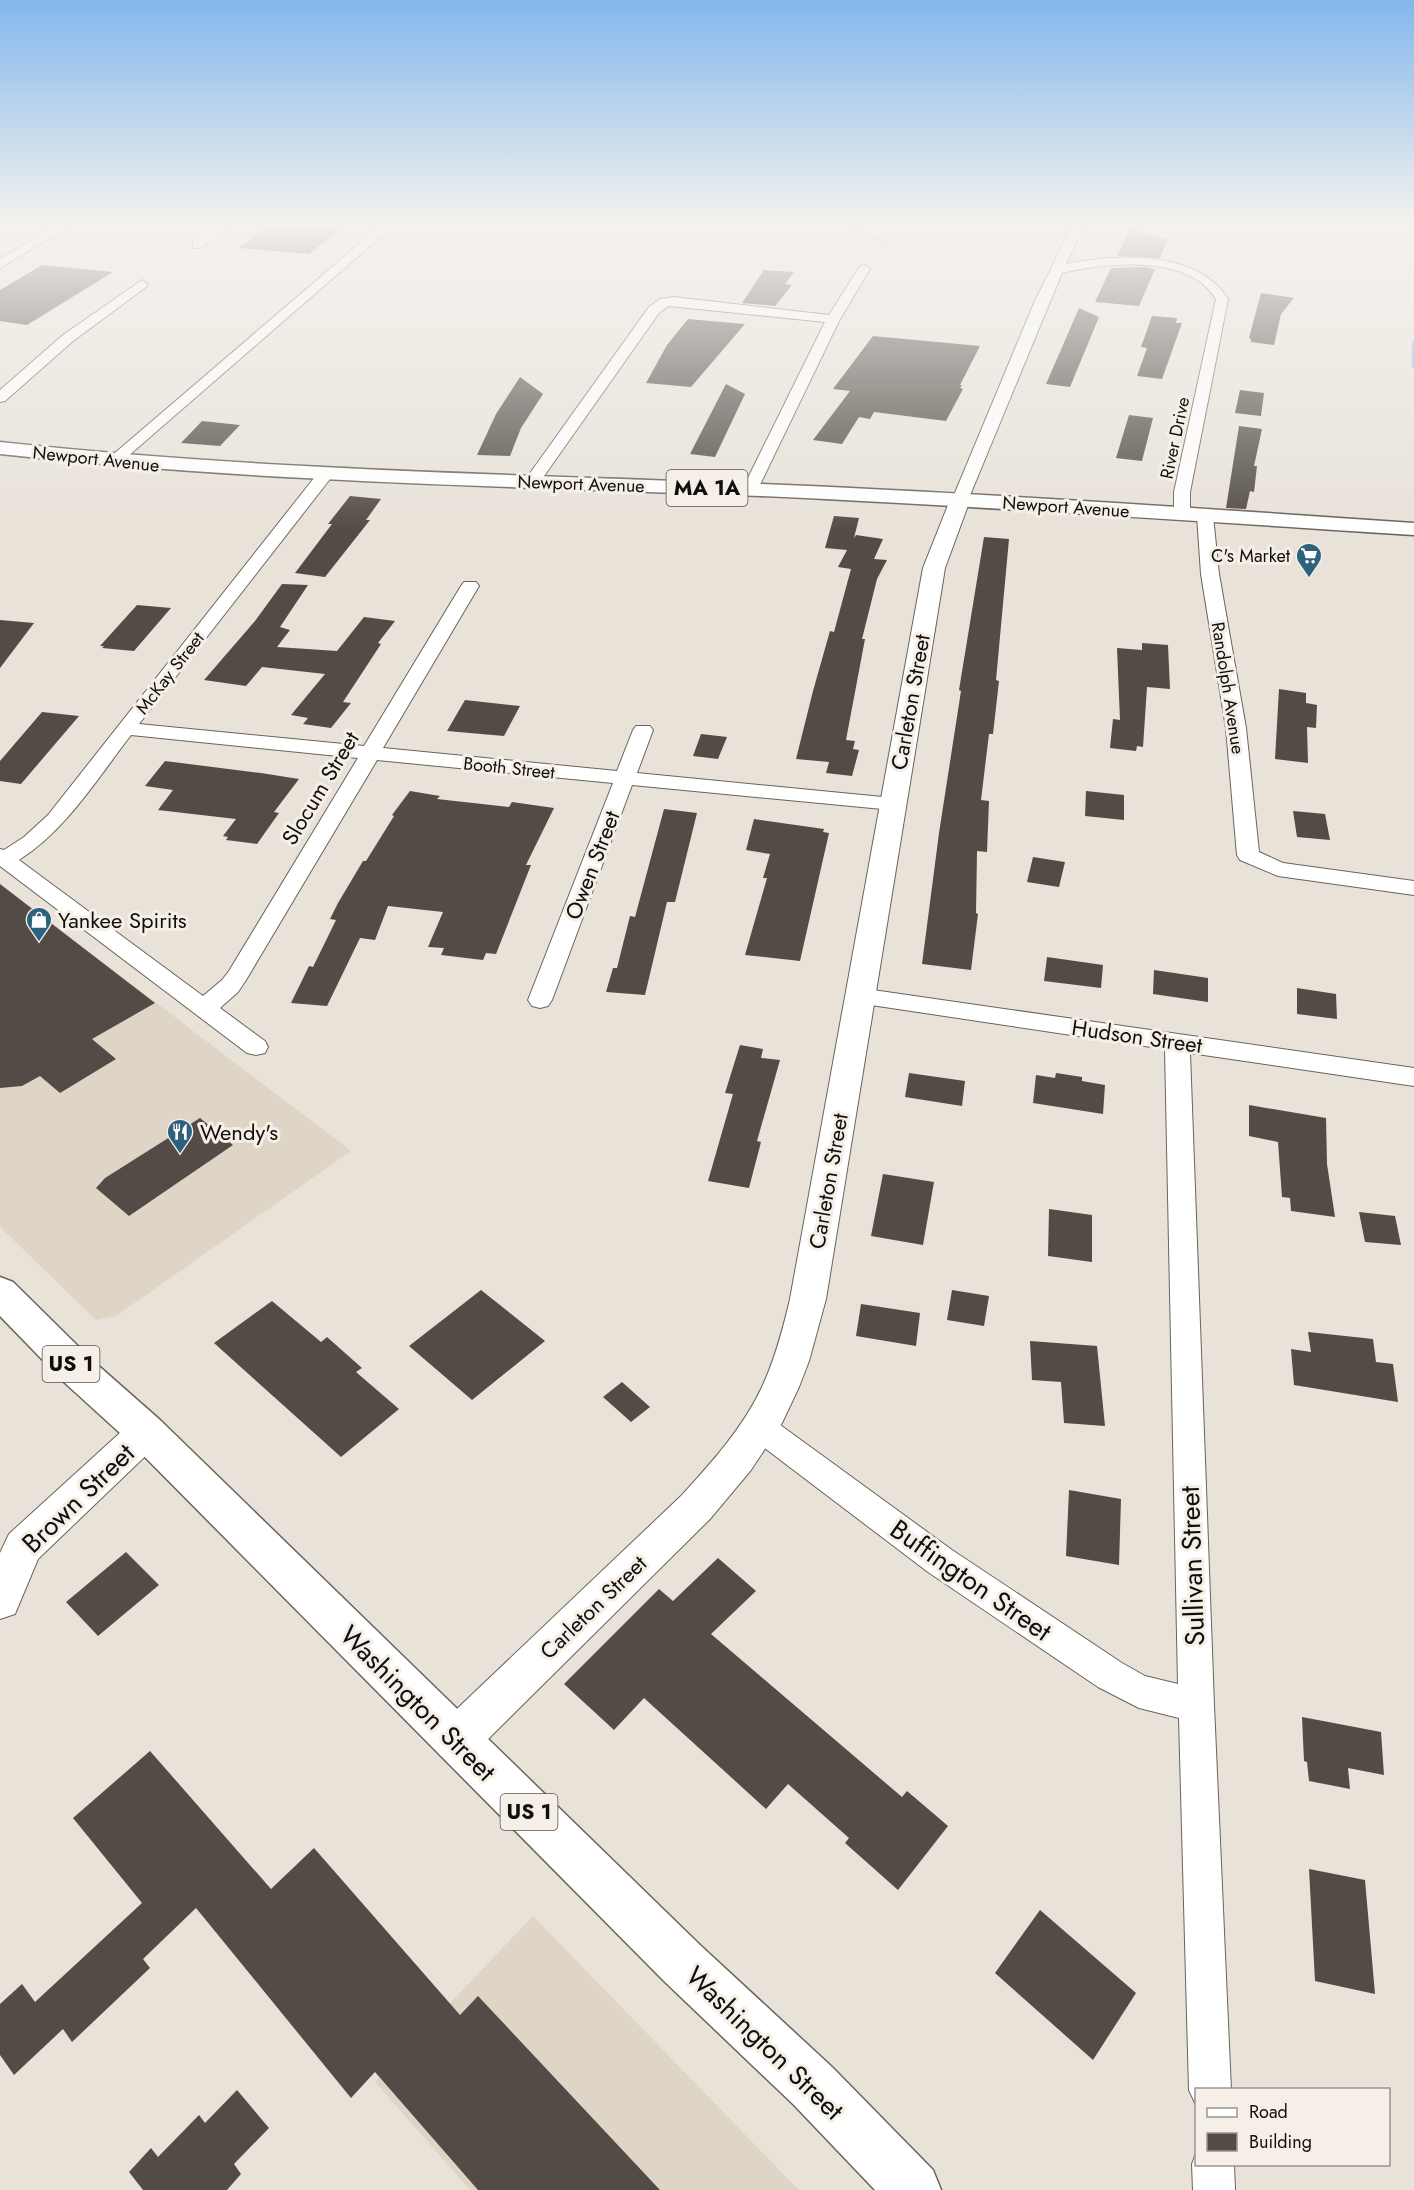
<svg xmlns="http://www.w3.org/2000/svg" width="1414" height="2190" font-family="Jost,sans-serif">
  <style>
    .built { fill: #dfd5c6 }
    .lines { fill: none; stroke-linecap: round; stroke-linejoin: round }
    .stream { stroke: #8fbbf2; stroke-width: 4.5 }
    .building { fill: #534c46 }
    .minor-casing { stroke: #69645c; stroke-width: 2 }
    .tertiary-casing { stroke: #69645c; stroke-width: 2 }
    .primary-casing { stroke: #69645c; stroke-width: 3 }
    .minor { fill: #fff; fill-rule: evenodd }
    .tertiary { fill: #fff; fill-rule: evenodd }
    .primary { fill: #fff; fill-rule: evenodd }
    .labels { text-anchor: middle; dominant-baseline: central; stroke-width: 6; stroke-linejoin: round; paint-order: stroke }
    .far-street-label { font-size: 18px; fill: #110f0d; stroke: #f5efe7 }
    .far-poi-label { font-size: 18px; fill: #110f0d; stroke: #f5efe7; text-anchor: end }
    .shield { fill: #f5efe7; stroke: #55524e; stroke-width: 1.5 }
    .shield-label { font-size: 21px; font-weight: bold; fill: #110f0d }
    .street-label { font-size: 22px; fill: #110f0d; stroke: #f5efe7 }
    .poi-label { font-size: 22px; fill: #110f0d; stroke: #f5efe7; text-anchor: start }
    .near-street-label { font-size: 27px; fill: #110f0d; stroke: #f5efe7 }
  </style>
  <rect width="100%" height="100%" fill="#e8e2d9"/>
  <path class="built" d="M 0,884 L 351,1151 L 116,1316 L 96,1320 L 0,1227 Z
    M 533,1916 L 799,2190 L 470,2190 L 375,2082 Z"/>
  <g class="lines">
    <path class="stream" d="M 845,226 L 887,245
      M 1414,343 L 1414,366"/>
  </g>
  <path class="building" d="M 267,226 L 346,226 L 309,254 L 239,248 Z
    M 1131,229 L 1167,240 L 1160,258 L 1117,256 Z
    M 42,265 L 113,272 L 27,325 L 0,321 L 0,290 Z
    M 1145,267 L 1155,269 L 1139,306 L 1095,302 L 1111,268 Z
    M 764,270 L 794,272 L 785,284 L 792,285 L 775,306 L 742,303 Z
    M 1261,293 L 1294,298 L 1281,314 L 1274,345 L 1251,342 L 1251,339 L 1249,338 Z
    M 1079,308 L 1099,317 L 1070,387 L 1046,384 Z
    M 1152,316 L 1177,318 L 1176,323 L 1182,323 L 1162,379 L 1137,376 L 1147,348 L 1141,347 Z
    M 688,319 L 745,324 L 691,387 L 646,383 L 667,345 Z
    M 873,336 L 980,346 L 960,385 L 962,385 L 960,388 L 963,389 L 946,421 L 874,412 L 870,419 L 859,417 L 842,444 L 813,440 L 850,391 L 833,389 Z
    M 520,377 L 543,394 L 521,428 L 510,456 L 477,455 L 496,414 Z
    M 726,384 L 745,394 L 715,457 L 690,454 Z
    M 1240,390 L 1264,393 L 1261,416 L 1235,413 Z
    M 1129,415 L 1153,418 L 1142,461 L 1116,458 Z
    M 202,421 L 240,425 L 220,446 L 181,443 Z
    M 1239,426 L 1262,429 L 1254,466 L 1257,466 L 1254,492 L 1250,491 L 1246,509 L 1226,508 Z
    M 350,496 L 381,499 L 366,520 L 370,520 L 325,577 L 295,573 L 332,524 L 328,524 Z
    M 834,516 L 859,518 L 854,538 L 856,535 L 883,539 L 874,559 L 887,560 L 877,579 L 862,639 L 865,639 L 846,740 L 855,741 L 853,749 L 859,750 L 852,776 L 826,773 L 829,762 L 796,759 L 813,691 L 830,631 L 834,632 L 851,569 L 838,567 L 847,550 L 825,548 Z
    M 984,537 L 1009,539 L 996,680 L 999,681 L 993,734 L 989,734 L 981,800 L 989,801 L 987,852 L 977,851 L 976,913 L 978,914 L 971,970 L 922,964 L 939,833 L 961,691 L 959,690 Z
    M 282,584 L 308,585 L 280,627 L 290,630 L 277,647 L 337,651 L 364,617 L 395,621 L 378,643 L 381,644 L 343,702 L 351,703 L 331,728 L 303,724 L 308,718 L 291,715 L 325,674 L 262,667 L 246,686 L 204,680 L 255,621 Z
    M 137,605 L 171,608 L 134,651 L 102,648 L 104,646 L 100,646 Z
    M 0,620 L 34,623 L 0,668 Z
    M 1142,643 L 1168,645 L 1170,689 L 1147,687 L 1143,747 L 1137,746 L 1136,751 L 1110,748 L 1113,719 L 1120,720 L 1117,648 L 1142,650 Z
    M 1279,689 L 1306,693 L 1306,703 L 1317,705 L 1316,728 L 1307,727 L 1308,763 L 1275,759 Z
    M 465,700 L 520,706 L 504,736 L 447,731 Z
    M 42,712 L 79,716 L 21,784 L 0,781 L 0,761 Z
    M 701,734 L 727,737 L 718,759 L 693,756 Z
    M 165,761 L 261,773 L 299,779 L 274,812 L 279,813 L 257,844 L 226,840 L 228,837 L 223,836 L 236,819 L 158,810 L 173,790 L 145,786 Z
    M 410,791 L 440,796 L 437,799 L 509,807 L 512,802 L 554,808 L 526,865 L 531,865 L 496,954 L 486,953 L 483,960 L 441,955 L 444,948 L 428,947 L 443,912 L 388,906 L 375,940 L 360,938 L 327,1006 L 291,1003 L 309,966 L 313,967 L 336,920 L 330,919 L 338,903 L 363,861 L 366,861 L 394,816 L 392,815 Z
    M 1086,791 L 1124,795 L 1124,820 L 1085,816 Z
    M 664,809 L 697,813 L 675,902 L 667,902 L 645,995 L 606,992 L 613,968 L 617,968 L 630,916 L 635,917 Z
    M 1293,811 L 1325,814 L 1330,840 L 1297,837 Z
    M 754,819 L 824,829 L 823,832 L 829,833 L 800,961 L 745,955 L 767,878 L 763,878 L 770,854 L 746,850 Z
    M 1033,857 L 1065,862 L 1059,887 L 1027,882 Z
    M 0,884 L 155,1003 L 92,1039 L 116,1059 L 60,1093 L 40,1076 L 22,1086 L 0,1088 Z
    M 1047,957 L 1103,965 L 1101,988 L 1044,981 Z
    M 1154,970 L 1208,978 L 1208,1002 L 1153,994 Z
    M 1297,988 L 1336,994 L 1337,1019 L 1297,1014 Z
    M 740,1045 L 763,1049 L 761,1058 L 780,1060 L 757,1141 L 761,1142 L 749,1188 L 708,1181 L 733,1094 L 725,1093 Z
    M 909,1073 L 965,1081 L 962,1106 L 905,1097 Z
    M 1056,1073 L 1082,1077 L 1082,1081 L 1105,1085 L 1103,1114 L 1033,1103 L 1036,1075 L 1055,1078 Z
    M 1249,1105 L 1326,1118 L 1327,1164 L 1335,1217 L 1291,1211 L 1290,1198 L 1282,1197 L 1278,1142 L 1249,1136 Z
    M 200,1118 L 233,1145 L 129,1216 L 96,1188 L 105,1178 Z
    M 883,1174 L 934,1182 L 923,1245 L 871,1236 Z
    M 1049,1209 L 1092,1215 L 1092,1262 L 1048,1256 Z
    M 1359,1212 L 1395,1216 L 1401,1245 L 1365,1242 Z
    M 481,1290 L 545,1341 L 472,1400 L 409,1346 Z
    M 952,1290 L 989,1296 L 984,1326 L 947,1320 Z
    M 272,1301 L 321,1342 L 327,1337 L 362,1368 L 356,1372 L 399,1409 L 341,1457 L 214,1343 Z
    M 861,1304 L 920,1313 L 916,1346 L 856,1336 Z
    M 1308,1332 L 1373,1339 L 1376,1362 L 1393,1364 L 1398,1402 L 1294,1385 L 1291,1349 L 1311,1352 Z
    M 1030,1341 L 1097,1346 L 1105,1426 L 1064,1423 L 1061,1382 L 1032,1380 Z
    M 622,1382 L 650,1407 L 631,1422 L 603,1397 Z
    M 1069,1490 L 1121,1499 L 1119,1565 L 1066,1556 Z
    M 126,1552 L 159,1585 L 98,1636 L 66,1602 Z
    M 718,1558 L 756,1591 L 711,1634 L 902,1797 L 907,1791 L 948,1826 L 898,1890 L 845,1843 L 849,1838 L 788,1784 L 766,1809 L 644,1698 L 614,1730 L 564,1684 L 659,1589 L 673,1601 Z
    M 1302,1717 L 1381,1732 L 1384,1775 L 1348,1768 L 1350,1789 L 1309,1781 L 1307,1762 L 1304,1761 Z
    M 150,1751 L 271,1889 L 314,1848 L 460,2015 L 478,1996 L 660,2190 L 478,2190 L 375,2072 L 351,2098 L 196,1908 L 143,1959 L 150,1968 L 72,2042 L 63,2029 L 14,2075 L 0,2055 L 0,2004 L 22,1984 L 35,2002 L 142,1903 L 73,1818 Z
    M 1309,1869 L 1365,1880 L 1375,1994 L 1315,1981 Z
    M 1040,1910 L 1136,1993 L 1093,2060 L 995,1973 Z
    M 237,2090 L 269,2128 L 234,2164 L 241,2174 L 227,2190 L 143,2190 L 129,2172 L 151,2148 L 158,2157 L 199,2115 L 205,2123 Z"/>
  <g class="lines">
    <defs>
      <path id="minor" d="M 55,226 L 69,226 L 0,268 L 0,259 Z
        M 217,226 L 230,226 L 201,248 L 193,248 L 193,242 Z
        M 380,226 L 393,226 L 119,464 L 109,464 L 106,461 L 109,458 Z
        M 1072,226 L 1084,226 L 1066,264 C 1116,254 1197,249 1228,299 L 1190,492 L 1190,514 L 1188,517 L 1182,519 L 1174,514 L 1174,492 L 1216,299 C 1188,253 1106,263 1062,273 L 968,500 L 960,505 L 952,500 L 1034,303 Z
        M 864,265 L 870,269 L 840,319 L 756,493 L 744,493 L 742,490 L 825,322 L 669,306 L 659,313 L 537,486 L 531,488 L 523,483 L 649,307 L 660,299 L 674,297 L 829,315 L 860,266 Z
        M 142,280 L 148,284 L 146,287 L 73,341 L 5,401 L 0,402 L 0,390 L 63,335 Z
        M 324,471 L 330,473 L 332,476 L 330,479 L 139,724 L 364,746 L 461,586 L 464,582 L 476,582 L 479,586 L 383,748 L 617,771 L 633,730 L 636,726 L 650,726 L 653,730 L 637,773 L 893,798 L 900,800 L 903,804 L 900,808 L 893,810 L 632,785 L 552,1000 L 548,1006 L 540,1008 L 532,1006 L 528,1000 L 613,783 L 377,760 L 246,980 L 238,992 L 220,1008 L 265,1041 L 268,1047 L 265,1053 L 256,1055 L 247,1053 L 0,866 L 0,849 L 4,850 L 24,837 L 48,815 L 318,473 ZM 131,735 L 358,758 L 229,971 L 222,980 L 203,996 L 19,860 C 66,830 97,779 131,735 Z
        M 1205,511 L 1213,516 L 1219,574 L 1246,728 L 1259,852 L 1283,863 L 1414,881 L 1414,895 L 1278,876 L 1240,860 L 1237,855 L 1226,728 L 1201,574 L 1197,516 Z
        M 859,988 L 1414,1068 L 1414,1086 L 1190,1053 L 1214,1705 L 1231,2090 L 1196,2090 L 1196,2105 L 1189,2090 L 1179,1718 L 1139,1708 L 1098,1687 L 928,1572 L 750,1437 L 746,1428 L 750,1419 L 761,1415 L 772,1419 L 952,1550 L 1122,1663 L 1145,1676 L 1178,1684 L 1165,1049 L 851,1002 L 847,996 L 851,990 Z
        M 1196,2153 L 1196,2164 L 1234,2164 L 1235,2190 L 1193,2190 L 1192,2164 Z"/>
      <path id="tertiary" d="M 960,494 L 967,496 L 970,500 L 945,568 L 826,1299 L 809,1361 L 799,1387 L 782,1423 L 751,1470 L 710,1519 L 472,1755 L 456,1762 L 440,1755 L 434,1740 L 440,1725 L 682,1495 C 712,1462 743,1428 762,1387 C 775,1359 783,1329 790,1299 L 923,568 L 950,500 L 953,496 Z
        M 146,1416 L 159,1421 L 165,1432 L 159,1443 L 38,1559 L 15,1614 L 0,1619 L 0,1553 L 9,1534 L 133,1421 Z"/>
      <path id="primary" d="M 0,442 C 253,470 506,474 760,484 C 978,493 1196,508 1414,523 L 1414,535 C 1196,521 978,506 760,496 C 506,486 253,482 0,454 Z
        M 0,1277 L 13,1282 L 93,1361 L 160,1420 L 700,1945 L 832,2067 L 933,2170 L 941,2190 L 875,2190 L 794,2105 L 664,1981 L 132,1444 L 65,1383 L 0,1316 Z"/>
    </defs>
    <use href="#minor" class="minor-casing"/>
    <use href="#tertiary" class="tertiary-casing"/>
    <use href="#primary" class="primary-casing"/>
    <use href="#minor" class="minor"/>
    <use href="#tertiary" class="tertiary"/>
    <use href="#primary" class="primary"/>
  </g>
  <linearGradient id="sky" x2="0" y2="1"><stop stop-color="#84b7ec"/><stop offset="0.42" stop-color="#f5f2ee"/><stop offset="1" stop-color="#f5f2ee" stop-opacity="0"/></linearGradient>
  <rect width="1414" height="532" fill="url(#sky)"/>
  <defs>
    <symbol id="supermarket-pin" viewBox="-11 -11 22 30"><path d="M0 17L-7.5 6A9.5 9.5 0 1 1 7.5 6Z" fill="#2e617e" stroke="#f5efe7"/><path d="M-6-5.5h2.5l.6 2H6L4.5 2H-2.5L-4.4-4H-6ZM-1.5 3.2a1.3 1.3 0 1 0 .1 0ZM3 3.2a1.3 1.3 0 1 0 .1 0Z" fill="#fff"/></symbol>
    <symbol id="shop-pin" viewBox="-11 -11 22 30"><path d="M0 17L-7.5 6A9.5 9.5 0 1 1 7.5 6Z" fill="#2e617e" stroke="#f5efe7"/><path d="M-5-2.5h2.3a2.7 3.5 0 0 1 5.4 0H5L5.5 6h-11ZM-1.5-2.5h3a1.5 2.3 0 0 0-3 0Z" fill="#fff"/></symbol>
    <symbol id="restaurant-pin" viewBox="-11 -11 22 30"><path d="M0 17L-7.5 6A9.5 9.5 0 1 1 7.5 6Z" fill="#2e617e" stroke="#f5efe7"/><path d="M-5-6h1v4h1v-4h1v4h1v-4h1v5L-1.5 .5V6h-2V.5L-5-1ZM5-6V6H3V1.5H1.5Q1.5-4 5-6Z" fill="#fff"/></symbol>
  </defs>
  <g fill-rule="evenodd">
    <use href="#supermarket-pin" x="1294" y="541" width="30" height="40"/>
    <use href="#shop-pin" x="24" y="905" width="30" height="40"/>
    <use href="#restaurant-pin" x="165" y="1117" width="30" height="40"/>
  </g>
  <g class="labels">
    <g class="far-street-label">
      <text transform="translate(1175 438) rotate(-78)">River Drive</text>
      <text transform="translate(96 459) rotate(6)">Newport Avenue</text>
      <text transform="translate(581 484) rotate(2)">Newport Avenue</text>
      <text transform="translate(1066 507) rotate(4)">Newport Avenue</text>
      <text transform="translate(170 673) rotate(-52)">McKay Street</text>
      <text transform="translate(1228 688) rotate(81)">Randolph Avenue</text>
      <text transform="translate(509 768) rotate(6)">Booth Street</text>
    </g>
    <g class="far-poi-label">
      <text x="1290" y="556">C's Market</text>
    </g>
    <g class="shield">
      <rect x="666.5" y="470" width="81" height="36" rx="4.5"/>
      <rect x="42.5" y="1346" width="57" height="36" rx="4.5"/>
      <rect x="500.5" y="1794" width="57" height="36" rx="4.5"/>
    </g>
    <g class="shield-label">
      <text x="707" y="488">MA 1A</text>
      <text x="71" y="1364">US 1</text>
      <text x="529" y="1812">US 1</text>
    </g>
    <g class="street-label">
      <text transform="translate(910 702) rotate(-80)">Carleton Street</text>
      <text transform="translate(320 788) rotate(-59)">Slocum Street</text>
      <text transform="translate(592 865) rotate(-69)">Owen Street</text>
      <text transform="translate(1137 1036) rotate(8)">Hudson Street</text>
      <text transform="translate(828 1181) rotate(-80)">Carleton Street</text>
      <text transform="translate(593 1607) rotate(-44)">Carleton Street</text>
    </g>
    <g class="poi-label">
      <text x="58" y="920">Yankee Spirits</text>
      <text x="200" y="1132">Wendy's</text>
    </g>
    <g class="near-street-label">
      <text transform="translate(78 1498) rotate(-44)">Brown Street</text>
      <text transform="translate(1192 1566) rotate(-92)">Sullivan Street</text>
      <text transform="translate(971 1580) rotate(35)">Buffington Street</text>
      <text transform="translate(418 1703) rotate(45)">Washington Street</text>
      <text transform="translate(765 2043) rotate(44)">Washington Street</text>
    </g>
  </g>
  <rect x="1195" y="2088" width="195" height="78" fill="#f5efe7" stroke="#9a9590" stroke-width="1.5"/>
  <rect x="1207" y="2108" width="30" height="9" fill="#ffffff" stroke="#9a9590" stroke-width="1.5"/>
  <text x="1249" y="2118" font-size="18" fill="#110f0d">Road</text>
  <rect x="1207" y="2133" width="30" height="18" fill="#534c46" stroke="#9a9590" stroke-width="1.5"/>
  <text x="1249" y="2148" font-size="18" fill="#110f0d">Building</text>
</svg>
